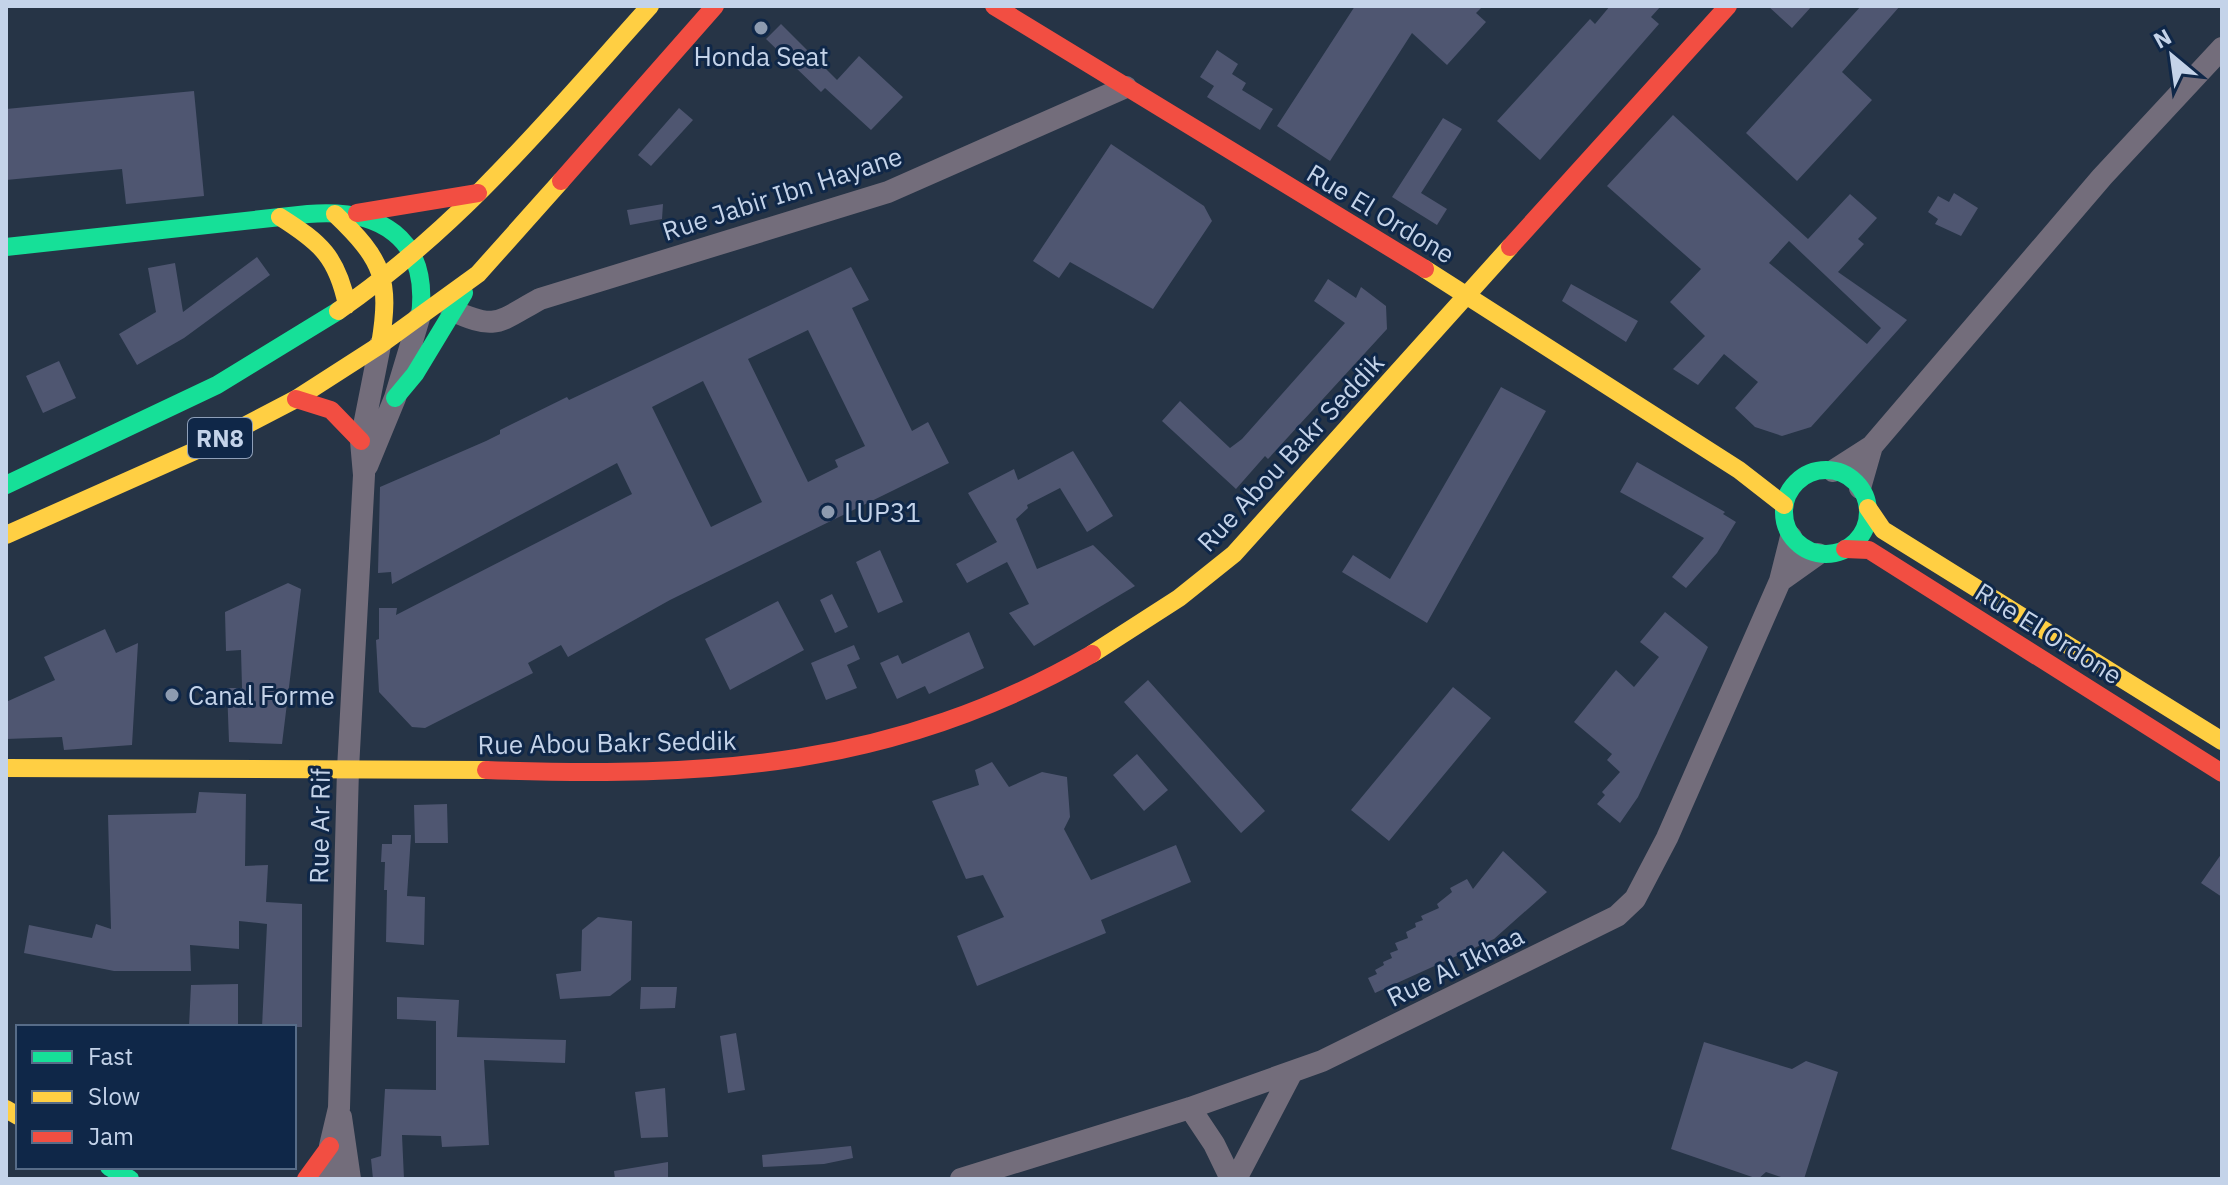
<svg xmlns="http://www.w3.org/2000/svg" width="2228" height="1185" font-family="'IBM Plex Sans',sans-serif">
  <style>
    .building { fill: #4f5671; fill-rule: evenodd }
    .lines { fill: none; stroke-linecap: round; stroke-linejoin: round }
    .street { stroke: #736d7b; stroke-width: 22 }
    .fast { stroke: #16e098; stroke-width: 18 }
    .slow { stroke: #ffcf43; stroke-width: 18 }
    .jam { stroke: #f24e42; stroke-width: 18 }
    .poi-dot { fill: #8d9bb0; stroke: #0f2748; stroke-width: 3 }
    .labels { text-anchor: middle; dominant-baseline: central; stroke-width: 6; stroke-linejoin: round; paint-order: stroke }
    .shield { fill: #0f2748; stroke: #8e9fb9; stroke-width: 2 }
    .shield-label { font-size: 24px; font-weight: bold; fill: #c4d3e9 }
    .poi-label { font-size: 26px; fill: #c4d3e9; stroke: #0f2748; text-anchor: start }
    .street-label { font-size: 26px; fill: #c4d3e9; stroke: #0f2748 }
  </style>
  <rect width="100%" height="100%" fill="#263446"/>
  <path class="building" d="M 1355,6 L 1483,6 L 1476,13 L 1486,22 L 1447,65 L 1412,33 L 1330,161 L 1277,126 Z
    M 1610,6 L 1661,6 L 1651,17 L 1659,24 L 1540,160 L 1497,121 L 1590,19 L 1595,24 Z
    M 1768,6 L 1812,6 L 1792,28 Z
    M 1861,6 L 1900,6 L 1842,72 L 1872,100 L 1797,181 L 1746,133 Z
    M 781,24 L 837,80 L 859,56 L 903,97 L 871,130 L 825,88 L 821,92 L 766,39 Z
    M 1217,50 L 1238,64 L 1232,74 L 1246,83 L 1242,90 L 1273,109 L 1260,130 L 1207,97 L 1214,86 L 1200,77 Z
    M 194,91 L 204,196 L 126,204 L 122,169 L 6,180 L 6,109 Z
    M 679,108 L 693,120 L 651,166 L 638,155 Z
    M 1673,115 L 1808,239 L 1850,194 L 1877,218 L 1858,239 L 1864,244 L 1838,272 L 1907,320 L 1811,427 L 1782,436 L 1755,427 L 1735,408 L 1758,382 L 1724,354 L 1698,385 L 1673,369 L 1705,336 L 1670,302 L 1701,269 L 1607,186 ZM 1789,241 L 1881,328 L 1867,344 L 1769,263 Z
    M 1443,118 L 1462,129 L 1421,193 L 1447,209 L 1437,225 L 1392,197 Z
    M 1111,144 L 1204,206 L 1212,221 L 1153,309 L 1070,262 L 1059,278 L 1033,261 Z
    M 1954,193 L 1978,208 L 1961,236 L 1935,224 L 1938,219 L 1928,212 L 1938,196 L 1949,202 Z
    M 663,204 L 662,219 L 630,225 L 627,210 Z
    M 257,257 L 270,275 L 184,338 L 137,365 L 119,334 L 156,312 L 148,268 L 175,263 L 183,312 Z
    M 851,267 L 869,300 L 852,308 L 912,431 L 928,422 L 949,463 L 670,600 L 568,657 L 561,645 L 528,663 L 533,673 L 425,728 L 412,727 L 379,692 L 376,640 L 379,639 L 379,608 L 397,608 L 396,615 L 632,494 L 617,463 L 392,584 L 391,572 L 378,573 L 380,487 L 486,441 L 500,434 L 500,430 L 567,397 L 569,400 ZM 808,330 L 865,446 L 835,460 L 838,467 L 808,482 L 748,359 ZM 703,381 L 762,502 L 711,527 L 652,407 Z
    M 1328,279 L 1356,298 L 1361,287 L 1386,306 L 1387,329 L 1268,459 L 1265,456 L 1236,489 L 1162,421 L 1180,401 L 1230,448 L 1242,439 L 1345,323 L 1314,301 Z
    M 1571,284 L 1638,321 L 1626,342 L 1562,301 Z
    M 59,361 L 76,398 L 43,413 L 26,376 Z
    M 1501,387 L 1546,411 L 1427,623 L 1342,572 L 1353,555 L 1390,579 Z
    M 1073,451 L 1113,516 L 1087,532 L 1060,488 L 1027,505 L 1028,508 L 1016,519 L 1037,569 L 1093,545 L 1135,586 L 1034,646 L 1009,613 L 1029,604 L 1007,562 L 967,583 L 956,564 L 997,542 L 968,493 L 1014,469 L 1018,480 Z
    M 1637,462 L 1725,512 L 1723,514 L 1736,522 L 1717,553 L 1686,588 L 1672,577 L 1704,538 L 1620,492 Z
    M 880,550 L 903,602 L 878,613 L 856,562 Z
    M 288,583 L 301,589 L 282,744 L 229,742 L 227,688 L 242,688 L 241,650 L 226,651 L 225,612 Z
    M 832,594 L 848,627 L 835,633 L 820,600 Z
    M 778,601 L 804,650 L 730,690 L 705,639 Z
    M 1665,612 L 1708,647 L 1638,797 L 1620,823 L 1597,804 L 1605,795 L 1602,792 L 1620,772 L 1607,760 L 1612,754 L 1574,722 L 1616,670 L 1634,687 L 1659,657 L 1640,642 Z
    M 105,629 L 116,653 L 138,643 L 132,745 L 64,750 L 62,737 L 6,739 L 6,702 L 55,680 L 44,657 Z
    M 969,632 L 984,668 L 929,694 L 925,686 L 897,699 L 880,663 L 898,655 L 902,664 Z
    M 854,645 L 860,659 L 847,665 L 857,688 L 826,700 L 811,663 Z
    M 1148,680 L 1265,811 L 1241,833 L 1124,702 Z
    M 1453,687 L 1491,718 L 1389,841 L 1351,810 Z
    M 1137,754 L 1168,790 L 1144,811 L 1113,775 Z
    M 992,762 L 1009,787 L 1042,772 L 1067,777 L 1070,817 L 1064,829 L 1091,880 L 1176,845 L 1191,882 L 1101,920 L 1106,933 L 977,986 L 957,936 L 1004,917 L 983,875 L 966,879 L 932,801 L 979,785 L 975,770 Z
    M 199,792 L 246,794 L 245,866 L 268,865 L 266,902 L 302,904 L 302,1027 L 262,1027 L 267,924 L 239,921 L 239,949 L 190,945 L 191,971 L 114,971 L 24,953 L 29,925 L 92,938 L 96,924 L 111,929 L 108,815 L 196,813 Z
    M 447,804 L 448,843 L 415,843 L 414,805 Z
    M 392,835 L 411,835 L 407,896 L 425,897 L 424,945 L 386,942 L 387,890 L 384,890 L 385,862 L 381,862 L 382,844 L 392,844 Z
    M 1503,851 L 1547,892 L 1494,939 L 1375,993 L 1368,978 L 1377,974 L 1375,970 L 1384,965 L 1383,962 L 1392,958 L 1390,953 L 1398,950 L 1395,943 L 1408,938 L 1406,932 L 1416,927 L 1415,923 L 1423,920 L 1421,916 L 1439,908 L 1437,904 L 1452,892 L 1450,888 L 1467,879 L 1473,889 Z
    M 2222,853 L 2222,897 L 2201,883 Z
    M 598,917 L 632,921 L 631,980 L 610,996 L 560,999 L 556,974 L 581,971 L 582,930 Z
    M 238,984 L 238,1027 L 189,1027 L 191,985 Z
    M 641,987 L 677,987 L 675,1008 L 640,1009 Z
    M 397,997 L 459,1000 L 457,1037 L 566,1040 L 565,1063 L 484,1060 L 489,1145 L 442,1147 L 441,1136 L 402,1135 L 404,1179 L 373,1179 L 371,1159 L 381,1156 L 385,1089 L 436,1090 L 436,1021 L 397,1019 Z
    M 736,1033 L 745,1090 L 728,1093 L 720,1036 Z
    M 1704,1042 L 1792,1069 L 1806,1061 L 1838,1072 L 1804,1179 L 1787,1179 L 1766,1172 L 1758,1179 L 1671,1149 Z
    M 665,1088 L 668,1137 L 641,1138 L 635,1092 Z
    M 851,1146 L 853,1158 L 824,1164 L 763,1167 L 762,1155 Z
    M 668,1162 L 668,1179 L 615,1179 L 614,1171 Z"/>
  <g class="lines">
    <path class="street" d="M 451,310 C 497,331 498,322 540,299 L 888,192 L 1126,87
      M 367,466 L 395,398 L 419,318
      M 1833,471 L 1872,446 L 2102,177 L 2222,48
      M 1860,488 L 1872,446
      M 1780,581 L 1818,554
      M 1190,1108 L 1214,1144 L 1231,1179
      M 341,1117 L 350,1179
      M 329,1179 L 330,1146 L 339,1108 L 348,769 L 364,475 L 361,441 L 380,345
      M 961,1179 L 1190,1108 L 1322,1061 L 1617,916 L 1635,899 L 1667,838 L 1780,581 L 1791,537
      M 1236,1179 L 1291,1074"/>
    <path class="fast" d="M 6,247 L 308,214 C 379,208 430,237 420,316
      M 395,398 L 415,374 L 464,293
      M1784 512a42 42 0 1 1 84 0a42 42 0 1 1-84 0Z
      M 6,485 L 217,385 L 338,311
      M 109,1167 L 130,1179"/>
    <path class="slow" d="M 335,214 C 383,260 391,279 380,345
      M 280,217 C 321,243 337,257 347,305
      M 1425,269 L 1739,470 L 1784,505
      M 338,311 C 460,227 552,115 650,6
      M 1868,508 L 1883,530 L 2222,741
      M 6,535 L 206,446 L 296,399 L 380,345 L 478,274 L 561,181
      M 1092,654 L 1179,598 L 1234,554 L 1510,247
      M 6,768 L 486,770
      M 6,1109 L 18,1116"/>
    <path class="jam" d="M 994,6 L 1425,269
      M 561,181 L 715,6
      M 357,213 L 478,193
      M 1510,247 L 1728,6
      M 296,399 L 331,410 L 361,441
      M 1845,549 L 1869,550 L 2222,773
      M 486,770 C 709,778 894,768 1092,654
      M 306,1179 L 330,1146"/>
  </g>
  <g class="poi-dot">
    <circle cx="761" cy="28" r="8"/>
    <circle cx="828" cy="512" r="8"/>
    <circle cx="172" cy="695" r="8"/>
  </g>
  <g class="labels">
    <rect class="shield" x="188" y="418" width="64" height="40" rx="6"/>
    <g class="shield-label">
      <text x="220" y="438">RN8</text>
    </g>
    <g class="poi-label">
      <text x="761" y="56" text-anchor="middle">Honda Seat</text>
      <text x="844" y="512">LUP31</text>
      <text x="188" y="695">Canal Forme</text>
    </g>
    <g class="street-label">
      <text transform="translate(782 193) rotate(-18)">Rue Jabir Ibn Hayane</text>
      <text transform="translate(1381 213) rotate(31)">Rue El Ordone</text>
      <text transform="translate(1290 452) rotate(-47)">Rue Abou Bakr Seddik</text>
      <text transform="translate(2049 633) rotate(32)">Rue El Ordone</text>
      <text transform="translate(607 742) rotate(-1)">Rue Abou Bakr Seddik</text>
      <text transform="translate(319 826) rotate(-89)">Rue Ar Rif</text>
      <text transform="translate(1455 966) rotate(-26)">Rue Al Ikhaa</text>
    </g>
  </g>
  <rect width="2228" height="1185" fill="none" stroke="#c4d3e9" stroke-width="16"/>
  <rect x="16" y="1025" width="280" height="144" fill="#0f2748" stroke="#576c88" stroke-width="2"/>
  <rect x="32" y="1051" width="40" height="12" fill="#16e098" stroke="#576c88" stroke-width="2"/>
  <text x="88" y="1065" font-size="24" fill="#c4d3e9">Fast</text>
  <rect x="32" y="1091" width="40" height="12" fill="#ffcf43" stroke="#576c88" stroke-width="2"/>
  <text x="88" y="1105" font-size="24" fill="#c4d3e9">Slow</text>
  <rect x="32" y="1131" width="40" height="12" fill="#f24e42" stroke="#576c88" stroke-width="2"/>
  <text x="88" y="1145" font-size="24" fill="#c4d3e9">Jam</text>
  <g transform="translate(2172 56) rotate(331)" stroke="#0f2748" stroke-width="6" paint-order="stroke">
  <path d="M0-6L14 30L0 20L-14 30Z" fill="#c4d3e9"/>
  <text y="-12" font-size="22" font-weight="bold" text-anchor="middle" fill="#c4d3e9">N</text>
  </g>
</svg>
